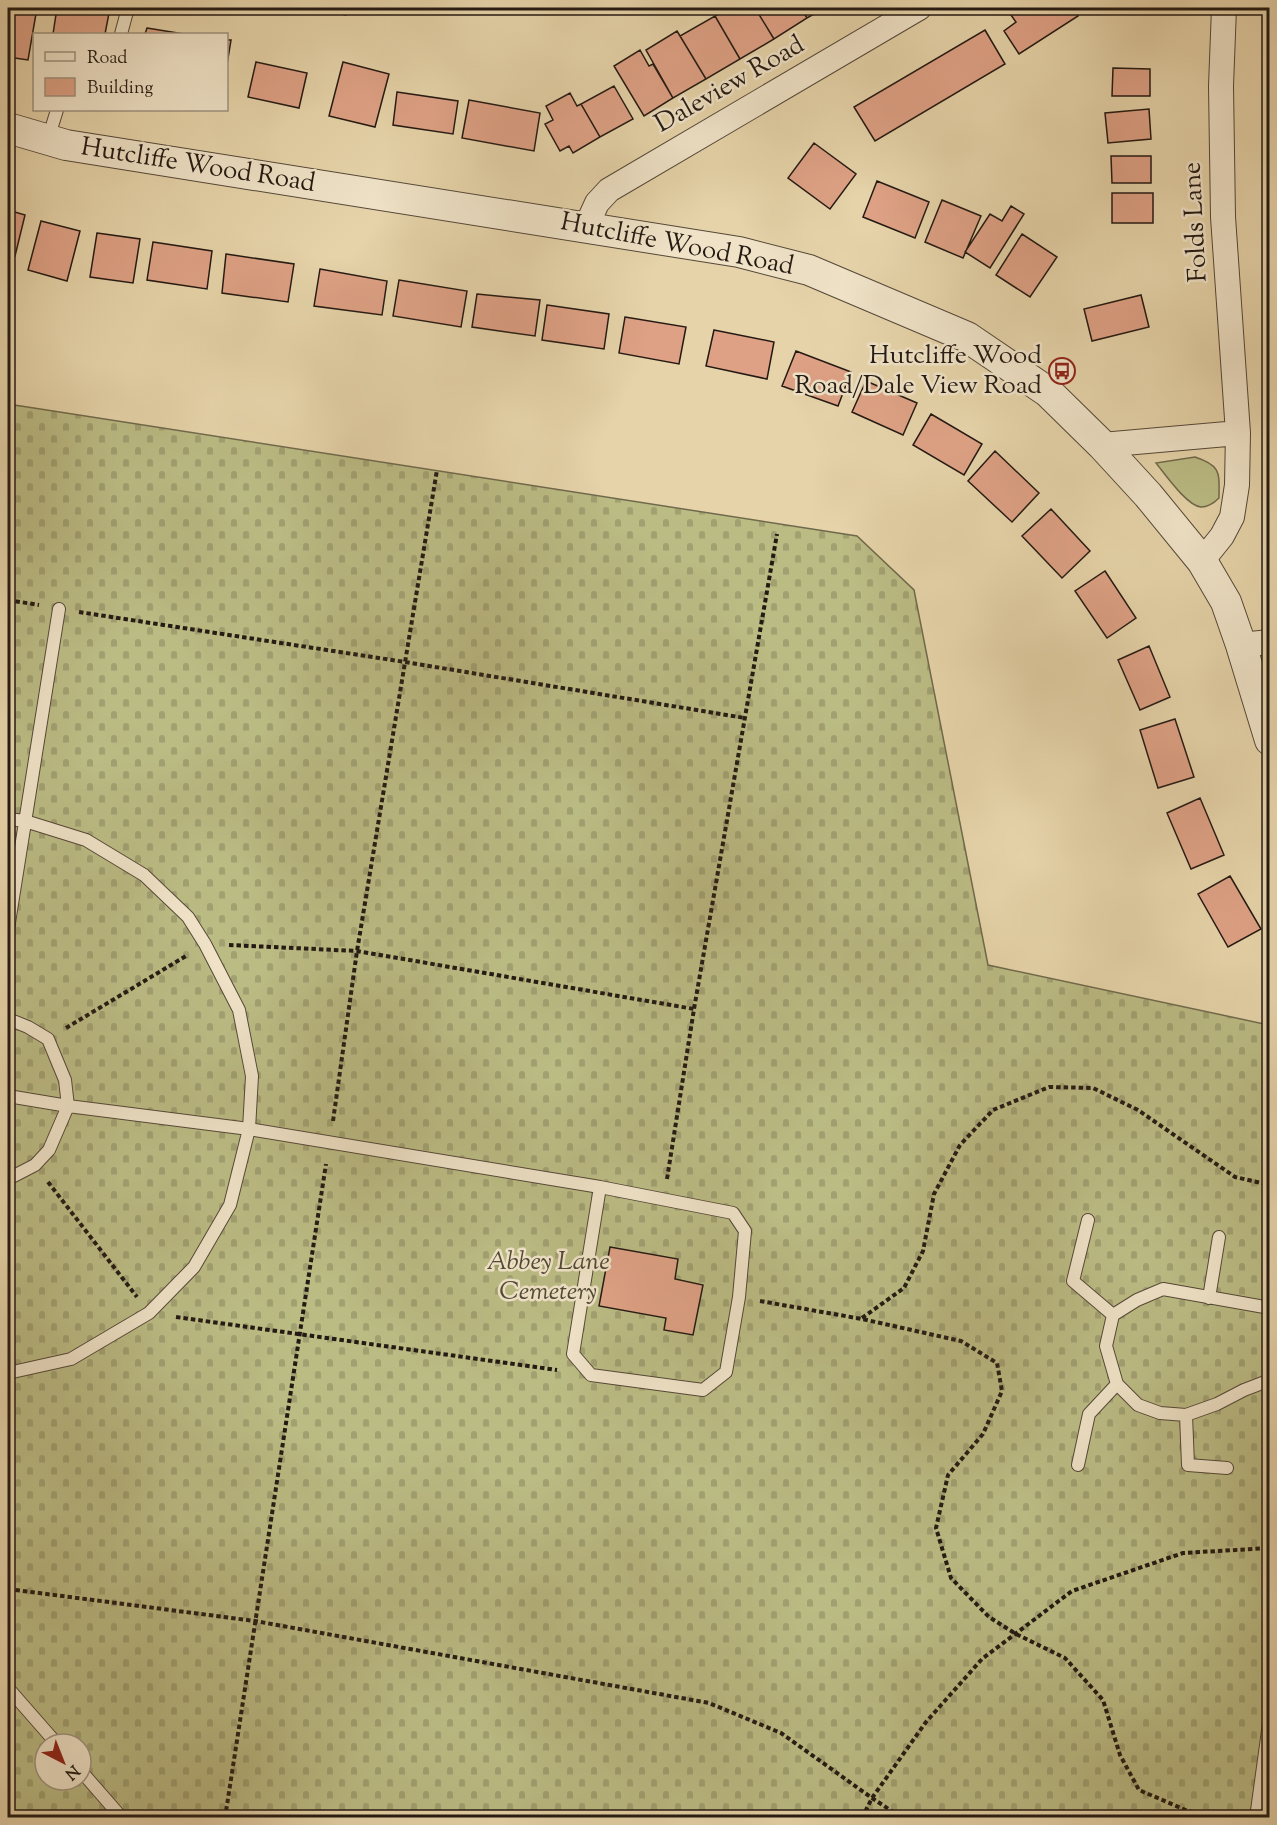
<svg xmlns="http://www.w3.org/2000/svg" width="1277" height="1825" font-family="'Sorts Mill Goudy',serif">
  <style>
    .grass { fill: #bbbb84; stroke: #706a4c; stroke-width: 1.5 }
    .cemetery { fill: url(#cemetery-stones); stroke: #706a4c; stroke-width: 1.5; fill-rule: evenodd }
    .building { fill: #dea185; stroke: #241a13; stroke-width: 1.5 }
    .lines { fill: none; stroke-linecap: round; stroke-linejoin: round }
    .service-casing { stroke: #544838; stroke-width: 14 }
    .minor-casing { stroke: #544838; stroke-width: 26 }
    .tertiary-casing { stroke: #544838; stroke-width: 32 }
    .path { stroke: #241a13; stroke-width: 4; stroke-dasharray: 4.5 3; stroke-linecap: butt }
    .service { stroke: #efe2c7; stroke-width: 12 }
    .minor { stroke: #efe2c7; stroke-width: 24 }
    .tertiary { stroke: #efe2c7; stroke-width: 30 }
    .labels { text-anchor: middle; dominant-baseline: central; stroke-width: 5; stroke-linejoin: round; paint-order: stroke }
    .street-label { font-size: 26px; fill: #241a13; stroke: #efe2c7 }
    .poi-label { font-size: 26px; fill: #241a13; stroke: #efe2c7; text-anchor: end }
    .park-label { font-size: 26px; font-style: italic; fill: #514a35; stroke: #efe2c7 }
  </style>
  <defs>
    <pattern id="cemetery-stones" width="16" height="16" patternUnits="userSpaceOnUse" patternTransform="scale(1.5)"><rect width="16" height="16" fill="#bbbb84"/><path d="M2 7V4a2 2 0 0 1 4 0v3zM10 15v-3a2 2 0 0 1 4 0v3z" fill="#a1a071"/></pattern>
  </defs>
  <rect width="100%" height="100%" fill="#e6d3a9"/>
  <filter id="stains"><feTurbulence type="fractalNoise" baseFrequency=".00333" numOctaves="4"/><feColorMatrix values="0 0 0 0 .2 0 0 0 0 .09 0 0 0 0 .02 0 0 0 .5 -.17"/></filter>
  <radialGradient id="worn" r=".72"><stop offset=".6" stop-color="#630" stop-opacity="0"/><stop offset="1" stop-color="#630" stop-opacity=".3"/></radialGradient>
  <path class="grass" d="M 1195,457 C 1222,466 1219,473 1219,498 C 1214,503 1209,507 1201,507 C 1187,506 1165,474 1156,463 Z"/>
  <path class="cemetery" d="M 8,404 L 857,536 L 914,590 L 988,965 L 1269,1025 L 1269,1817 L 8,1817 ZM 45,1744 L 81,1744 L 81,1780 L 45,1780 Z"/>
  <path class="building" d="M 8,8 L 37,8 L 28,60 L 8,57 Z
    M 57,8 L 110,8 L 105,34 L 53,34 Z
    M 304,8 L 348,8 L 346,15 Z
    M 728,8 L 755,8 L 774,39 L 740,59 L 715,16 Z
    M 755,8 L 801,8 L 807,18 L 774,39 Z
    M 801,8 L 825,8 L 807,18 Z
    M 1024,8 L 1073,8 L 1078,16 L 1019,54 L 1004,31 L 1016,22 L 1011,15 Z
    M 715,16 L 740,59 L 706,79 L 680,36 Z
    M 147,28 L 184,34 L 145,34 Z
    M 985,30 L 1005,64 L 875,141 L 854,107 Z
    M 677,31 L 706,79 L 673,98 L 646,50 Z
    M 226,40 L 231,40 L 226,71 Z
    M 640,50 L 649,66 L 653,64 L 673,98 L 644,116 L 614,66 Z
    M 256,62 L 307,73 L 299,108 L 248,97 Z
    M 343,62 L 389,74 L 375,127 L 329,116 Z
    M 1113,68 L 1150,69 L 1150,96 L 1112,96 Z
    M 614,86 L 633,119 L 600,137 L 581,104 Z
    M 397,92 L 458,101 L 453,134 L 393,125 Z
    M 570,93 L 577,106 L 581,104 L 600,137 L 573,153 L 569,146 L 560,151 L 545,124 L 553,120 L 546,106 Z
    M 469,100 L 540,113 L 534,151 L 462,138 Z
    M 1149,109 L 1151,139 L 1108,143 L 1105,113 Z
    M 814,143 L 856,174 L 830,209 L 788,178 Z
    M 1111,156 L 1151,156 L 1151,183 L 1112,183 Z
    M 877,181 L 929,202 L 915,238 L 863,217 Z
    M 1112,193 L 1153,193 L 1153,223 L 1112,223 Z
    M 942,200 L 981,216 L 963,258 L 925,242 Z
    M 1011,206 L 1024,214 L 990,268 L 965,252 L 990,214 L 1002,221 Z
    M 8,210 L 25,215 L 15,256 L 8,254 Z
    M 41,221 L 80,231 L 67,281 L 28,270 Z
    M 97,233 L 140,239 L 133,283 L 90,277 Z
    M 1022,234 L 1057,257 L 1030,297 L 996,275 Z
    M 153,242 L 212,251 L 207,289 L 147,280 Z
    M 226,254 L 294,264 L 288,302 L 222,293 Z
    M 320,269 L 387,281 L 382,315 L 314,306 Z
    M 399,280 L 467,291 L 461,327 L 393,316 Z
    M 477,294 L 540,300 L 535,336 L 472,327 Z
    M 1141,295 L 1149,327 L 1092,341 L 1084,309 Z
    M 547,305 L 609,314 L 604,349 L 542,340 Z
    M 625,317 L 686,327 L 679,364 L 619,353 Z
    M 714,330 L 774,342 L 767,379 L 706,366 Z
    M 796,351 L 851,372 L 838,406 L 782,386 Z
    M 866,381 L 917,403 L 903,435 L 852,412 Z
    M 931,414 L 982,444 L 964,475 L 913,445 Z
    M 995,451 L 1039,493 L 1012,522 L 968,481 Z
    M 1051,509 L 1090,551 L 1062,578 L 1022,536 Z
    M 1105,571 L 1136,618 L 1107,638 L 1075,591 Z
    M 1149,646 L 1170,697 L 1140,710 L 1118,660 Z
    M 1175,719 L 1194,777 L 1158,788 L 1140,730 Z
    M 1200,798 L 1224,855 L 1191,869 L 1167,813 Z
    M 1230,876 L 1261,929 L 1228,947 L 1198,894 Z
    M 610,1247 L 678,1259 L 675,1279 L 703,1285 L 693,1335 L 664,1330 L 666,1318 L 599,1306 Z"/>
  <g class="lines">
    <defs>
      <path id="service" d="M 121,34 L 128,8
        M 48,139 L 57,110
        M 8,819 L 25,821 L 86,840 L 144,875 L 188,917 L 205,944 L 239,1010 L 252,1076 L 249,1129 L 230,1205 L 194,1267 L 149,1313 L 71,1359 L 8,1373
        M 8,929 L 59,609
        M 8,1019 L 28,1027 L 48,1039 L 65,1080 L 68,1106 L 49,1150 L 35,1165 L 8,1179
        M 8,1096 L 68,1106 L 249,1129 L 600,1187 L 733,1213 L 745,1231 L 739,1297 L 726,1372 L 703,1390 L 591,1375 L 573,1354 L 600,1187
        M 1088,1220 L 1073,1281 L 1113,1315
        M 1209,1298 L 1219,1237
        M 1270,1308 L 1163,1289 L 1137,1300 L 1113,1315 L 1106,1346 L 1117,1384 L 1138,1405 L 1160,1413 L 1186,1415 L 1217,1404 L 1244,1390 L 1270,1380
        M 1186,1415 L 1188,1465 L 1227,1468
        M 1078,1465 L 1089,1414 L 1117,1384
        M 8,1688 L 57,1744
        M 81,1771 L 122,1818
        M 1256,1818 L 1270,1716"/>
      <path id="minor" d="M 586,227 L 597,203 L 609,190 L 919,8
        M 1102,445 L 1238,433
        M 1202,561 L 1222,536 L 1232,517 L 1237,485 L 1238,433 L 1223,217 L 1221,86 L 1224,8
        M 1241,645 L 1270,642"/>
      <path id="tertiary" d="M 8,128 L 66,145 L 739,252 L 809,270 L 967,337 L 1048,392 L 1102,445 L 1148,495 L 1202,561 L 1226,602 L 1241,645 L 1270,740"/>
    </defs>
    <use href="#service" class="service-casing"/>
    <use href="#minor" class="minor-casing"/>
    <use href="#tertiary" class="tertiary-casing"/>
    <path class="path" d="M 8,600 L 39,605
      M 79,612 L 405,662 L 745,718
      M 229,945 L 357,951 L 694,1009
      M 66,1028 L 186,956
      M 333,1121 L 357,951 L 437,470
      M 667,1179 L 694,1009 L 777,534
      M 48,1182 L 137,1297
      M 760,1301 L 862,1319 L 961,1341 L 997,1363 L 1002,1391 L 983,1434 L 948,1475 L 936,1528 L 951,1578 L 989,1617 L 1016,1634 L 1065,1658 L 1103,1700 L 1120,1755 L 1139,1790 L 1188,1811 L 1229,1818
      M 176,1317 L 557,1370
      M 862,1318 L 904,1288 L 923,1251 L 934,1194 L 960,1145 L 993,1110 L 1049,1087 L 1093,1088 L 1138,1110 L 1235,1177 L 1270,1185
      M 8,1589 L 255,1621 L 709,1703 L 781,1733 L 872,1798 L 902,1818
      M 225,1818 L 326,1164
      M 862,1818 L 872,1798 L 926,1722 L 982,1659 L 1072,1591 L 1183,1553 L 1270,1548"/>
    <use href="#service" class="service"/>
    <use href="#minor" class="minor"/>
    <use href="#tertiary" class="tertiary"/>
  </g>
  <defs>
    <symbol id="bus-ring" viewBox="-11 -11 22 22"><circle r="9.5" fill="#efe2c7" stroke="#8f2418" stroke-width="1.5"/><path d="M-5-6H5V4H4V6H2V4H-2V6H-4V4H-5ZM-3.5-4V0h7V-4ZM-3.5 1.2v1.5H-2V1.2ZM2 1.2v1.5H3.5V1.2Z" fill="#8f2418"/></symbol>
  </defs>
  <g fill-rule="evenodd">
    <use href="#bus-ring" x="1047" y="356" width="30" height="30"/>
  </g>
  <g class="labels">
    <g class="street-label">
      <text transform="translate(730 85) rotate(-30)">Daleview Road</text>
      <text transform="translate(198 166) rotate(9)">Hutcliffe Wood Road</text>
      <text transform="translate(1196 222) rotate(-93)">Folds Lane</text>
      <text transform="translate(677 245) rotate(11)">Hutcliffe Wood Road</text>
    </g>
    <g class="poi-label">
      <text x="1042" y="356">Hutcliffe Wood<tspan x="1042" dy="30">Road/Dale View Road</tspan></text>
    </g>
    <g class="park-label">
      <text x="548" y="1262">Abbey Lane<tspan x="548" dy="30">Cemetery</tspan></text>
    </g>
  </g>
  <rect width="1277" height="1825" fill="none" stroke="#e6d3a9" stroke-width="30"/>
  <rect x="9" y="9" width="1259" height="1807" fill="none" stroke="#241a13" stroke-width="3"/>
  <rect x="15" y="15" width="1247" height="1795" fill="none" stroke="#241a13" stroke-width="1.5"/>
  <rect x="33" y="33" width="195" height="78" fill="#efe2c7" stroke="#9e927f" stroke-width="1.5"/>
  <rect x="45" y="52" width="30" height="9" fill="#efe2c7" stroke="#9e927f" stroke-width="1.5"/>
  <text x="87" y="63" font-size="18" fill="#241a13">Road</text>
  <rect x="45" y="78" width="30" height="18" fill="#dea185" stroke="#9e927f" stroke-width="1.5"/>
  <text x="87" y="93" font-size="18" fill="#241a13">Building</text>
  <g transform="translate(63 1762) rotate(138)"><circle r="28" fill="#efe2c7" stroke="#9e927f" stroke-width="1.5"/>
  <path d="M0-4.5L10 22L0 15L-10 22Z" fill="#8f2418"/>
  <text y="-9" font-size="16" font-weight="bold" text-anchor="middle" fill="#241a13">N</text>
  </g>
  <rect width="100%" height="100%" filter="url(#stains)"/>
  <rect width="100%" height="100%" fill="url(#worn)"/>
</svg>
